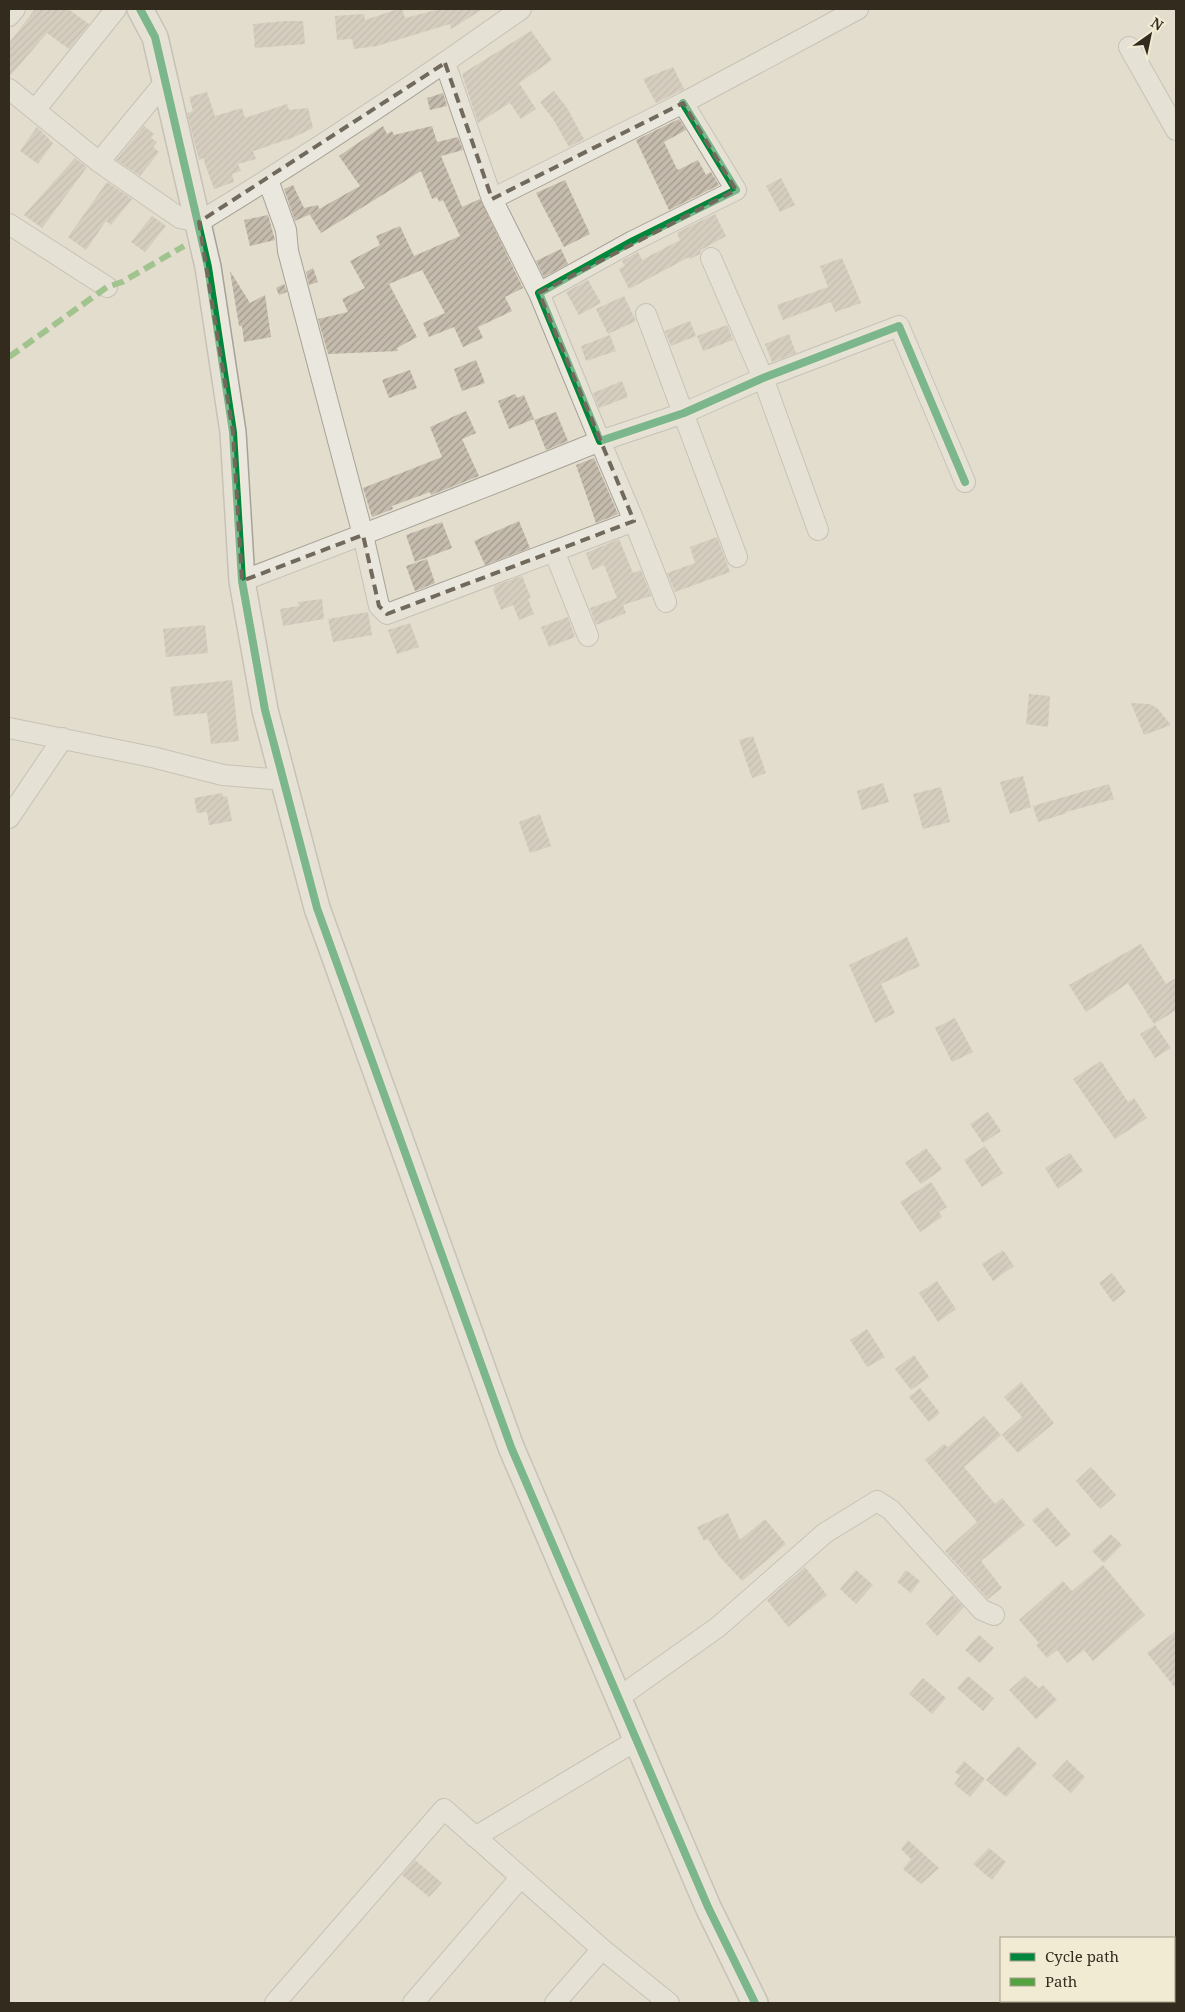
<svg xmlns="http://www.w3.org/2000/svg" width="1185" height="2012" font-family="'Noto Serif',serif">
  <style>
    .building { fill: url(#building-hatch) }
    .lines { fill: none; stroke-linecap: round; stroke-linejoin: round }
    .minor-casing { stroke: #a7a296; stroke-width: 22 }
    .tertiary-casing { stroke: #a7a296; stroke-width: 28 }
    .minor { stroke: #eae7de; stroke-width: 20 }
    .tertiary { stroke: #eae7de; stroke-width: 25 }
    .quiet { stroke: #53a441; stroke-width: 6; stroke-dasharray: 12 6; stroke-linecap: butt }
    .cycleway-casing { stroke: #f2ebd4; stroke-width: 11 }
    .cycleway { stroke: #00873e; stroke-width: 8 }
    .marked { fill: none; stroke: #71695c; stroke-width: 4; stroke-dasharray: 10 6; stroke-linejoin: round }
  </style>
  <defs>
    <pattern id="building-hatch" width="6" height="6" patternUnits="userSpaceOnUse" patternTransform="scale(1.25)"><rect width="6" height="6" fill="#c5bcae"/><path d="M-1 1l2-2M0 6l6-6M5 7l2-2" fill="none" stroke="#a1998d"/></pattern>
  </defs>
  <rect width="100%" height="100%" fill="#e2ddcd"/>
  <path class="building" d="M 35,9 L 68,9 L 89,24 L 69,49 L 47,33 L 9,77 L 9,43 Z
    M 398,9 L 402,9 L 405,18 L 440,9 L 483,9 L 451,29 L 450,24 L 377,46 L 354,49 L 352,39 L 337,40 L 335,16 L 364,14 L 365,20 Z
    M 285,21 L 303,21 L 305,44 L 255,48 L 253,24 Z
    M 531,31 L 552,60 L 519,83 L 536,109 L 521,119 L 510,103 L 478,123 L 462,74 Z
    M 673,67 L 684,89 L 656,103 L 643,79 Z
    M 554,91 L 567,108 L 584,139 L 569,147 L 553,119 L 540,102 Z
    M 207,92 L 215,116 L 242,108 L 245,118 L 287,104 L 289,110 L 308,108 L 313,128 L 292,138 L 253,151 L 256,159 L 238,164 L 241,171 L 232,174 L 234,182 L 214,189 L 203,158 L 199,160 L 187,113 L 193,111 L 189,97 Z
    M 443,93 L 447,106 L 430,110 L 427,98 Z
    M 679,119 L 686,130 L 664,142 L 676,167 L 678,170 L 698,160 L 706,175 L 711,172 L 719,185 L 669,210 L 636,140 Z
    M 144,126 L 154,134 L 151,138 L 157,142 L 153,147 L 159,152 L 140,176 L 116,160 Z
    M 383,126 L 387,134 L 392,131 L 394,135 L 432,126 L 437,142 L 458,137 L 463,150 L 441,156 L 462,207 L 480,199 L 523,288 L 505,297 L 512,311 L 478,327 L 483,338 L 463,347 L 454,327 L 429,337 L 423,323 L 445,313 L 422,270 L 389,284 L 417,337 L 397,348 L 398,351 L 328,354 L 318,319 L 348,312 L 342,299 L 365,288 L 350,261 L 380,245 L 376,236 L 400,226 L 414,256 L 460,236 L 443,200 L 439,202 L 437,197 L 432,199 L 421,171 L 321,233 L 310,215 L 313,213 L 295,221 L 284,189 L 293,185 L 304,208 L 318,205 L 319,209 L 360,186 L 339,156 Z
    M 37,127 L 53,143 L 38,164 L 20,151 Z
    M 75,158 L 87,167 L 42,228 L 24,215 Z
    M 781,178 L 795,205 L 780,212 L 766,186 Z
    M 565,180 L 590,234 L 564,247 L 536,193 Z
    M 107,182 L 132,199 L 111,225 L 106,221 L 86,250 L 68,237 Z
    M 715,214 L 726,236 L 701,250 L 700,254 L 690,259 L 689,257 L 629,289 L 619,269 L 625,266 L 622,261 L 638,252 L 642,260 L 680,240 L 677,233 L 678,232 Z
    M 268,215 L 275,240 L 250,246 L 244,220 Z
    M 152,216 L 166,226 L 145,252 L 131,242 Z
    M 561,249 L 568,264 L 544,277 L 536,261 Z
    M 842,258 L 861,303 L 835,312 L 831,302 L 783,320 L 777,305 L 828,287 L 820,266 Z
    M 313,268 L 318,282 L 309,285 L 306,272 Z
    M 230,271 L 250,303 L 265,295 L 271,337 L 244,342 L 242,326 L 239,326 Z
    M 588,280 L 601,303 L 579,315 L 566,292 Z
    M 284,284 L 287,292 L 279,295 L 276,288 Z
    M 624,296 L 636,321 L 608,334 L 596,309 Z
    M 690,321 L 696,336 L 671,346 L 665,331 Z
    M 727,325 L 733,340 L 703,351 L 697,336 Z
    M 789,334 L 796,353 L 772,362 L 765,344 Z
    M 610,335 L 616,351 L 586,361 L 581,346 Z
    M 476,360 L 485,383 L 462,391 L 454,369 Z
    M 410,370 L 417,388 L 389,398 L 382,380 Z
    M 622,381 L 628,397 L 599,408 L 593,393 Z
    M 515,394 L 517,398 L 524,395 L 534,419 L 509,429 L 498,401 Z
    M 466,411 L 476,433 L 462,439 L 479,476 L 431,495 L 430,492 L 392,506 L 393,509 L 372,517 L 363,488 L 442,457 L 430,427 Z
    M 556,412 L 568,441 L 546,450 L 534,420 Z
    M 594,458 L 618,514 L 596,523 L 576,465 Z
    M 519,521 L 530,548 L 485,565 L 474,541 Z
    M 442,522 L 452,548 L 415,562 L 406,535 Z
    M 717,537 L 730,572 L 675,592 L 667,573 L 695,563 L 690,547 Z
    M 619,539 L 633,573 L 641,570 L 651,596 L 623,605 L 626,613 L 596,625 L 590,608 L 617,598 L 604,565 L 592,570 L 586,553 Z
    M 427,559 L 435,583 L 415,591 L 406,566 Z
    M 522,576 L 531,598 L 528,599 L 534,614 L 519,620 L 513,605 L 501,610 L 493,589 L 495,588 L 494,586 Z
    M 322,599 L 324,619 L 283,626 L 280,609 L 299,606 L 298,602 Z
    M 368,612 L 372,635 L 333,642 L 328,619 Z
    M 568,617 L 575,637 L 549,647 L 541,627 Z
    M 410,623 L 419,647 L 397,654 L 388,630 Z
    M 205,625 L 208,653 L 166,657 L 163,629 Z
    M 232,680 L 239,741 L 211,744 L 207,713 L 174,716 L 170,687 Z
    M 1029,694 L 1050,696 L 1048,727 L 1026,724 Z
    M 1131,703 L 1149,704 L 1157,708 L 1171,725 L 1144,735 Z
    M 753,736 L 766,773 L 752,778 L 739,740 Z
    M 1023,776 L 1031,807 L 1010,814 L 1000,782 Z
    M 883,783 L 889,802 L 862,810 L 857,791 Z
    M 1109,784 L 1114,799 L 1066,812 L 1067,813 L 1038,822 L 1033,806 Z
    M 941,787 L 950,822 L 923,829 L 913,794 Z
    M 222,793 L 223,797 L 227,796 L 232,821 L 209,825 L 207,812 L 197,813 L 194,798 Z
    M 540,814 L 551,846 L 530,853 L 519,822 Z
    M 907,937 L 920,966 L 881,984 L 895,1013 L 875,1023 L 849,965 Z
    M 1141,944 L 1166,984 L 1176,978 L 1176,1010 L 1154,1024 L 1128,983 L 1086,1012 L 1069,985 Z
    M 955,1018 L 973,1052 L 952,1062 L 935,1028 Z
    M 1155,1025 L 1171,1048 L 1155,1058 L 1140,1034 Z
    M 1101,1061 L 1128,1102 L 1134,1098 L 1147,1118 L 1115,1139 L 1073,1079 Z
    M 988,1112 L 1001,1131 L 983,1143 L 970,1124 Z
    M 985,1146 L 1003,1173 L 982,1187 L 964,1160 Z
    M 926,1148 L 942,1169 L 921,1184 L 905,1163 Z
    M 1070,1153 L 1083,1171 L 1058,1189 L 1045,1168 Z
    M 931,1182 L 947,1207 L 939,1212 L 942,1217 L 920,1232 L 900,1202 Z
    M 1003,1250 L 1014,1266 L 993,1281 L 982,1264 Z
    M 1112,1273 L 1126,1292 L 1113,1302 L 1099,1283 Z
    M 937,1281 L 956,1309 L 938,1322 L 919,1293 Z
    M 867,1329 L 885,1357 L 867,1367 L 850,1340 Z
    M 914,1355 L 929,1377 L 911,1390 L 895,1369 Z
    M 1021,1382 L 1054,1423 L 1018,1453 L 1002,1435 L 1022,1417 L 1004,1397 Z
    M 920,1388 L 940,1413 L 929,1422 L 909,1397 Z
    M 984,1416 L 1001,1435 L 964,1467 L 995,1504 L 1002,1498 L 1025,1525 L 981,1561 L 1002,1588 L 988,1599 L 945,1551 L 977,1522 L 925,1460 L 944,1444 L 948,1447 Z
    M 1091,1467 L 1116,1495 L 1100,1509 L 1076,1481 Z
    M 1047,1507 L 1071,1535 L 1056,1547 L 1032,1520 Z
    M 728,1513 L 740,1540 L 765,1519 L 786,1544 L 742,1581 L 719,1556 L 708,1539 L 704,1541 L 697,1527 Z
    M 1111,1534 L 1122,1545 L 1104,1563 L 1092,1551 Z
    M 1103,1565 L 1145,1615 L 1093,1661 L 1084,1650 L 1067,1663 L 1057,1650 L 1047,1658 L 1036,1645 L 1039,1643 L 1019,1620 L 1063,1581 L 1072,1591 Z
    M 805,1567 L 827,1595 L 788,1627 L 767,1600 Z
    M 856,1570 L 873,1585 L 856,1604 L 840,1589 Z
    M 906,1570 L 920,1581 L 911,1593 L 897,1582 Z
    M 952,1595 L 964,1607 L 937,1636 L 926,1624 Z
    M 1176,1631 L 1176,1689 L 1147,1653 Z
    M 979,1635 L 994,1648 L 980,1663 L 965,1650 Z
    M 968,1676 L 994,1698 L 983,1711 L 957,1688 Z
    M 1025,1676 L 1039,1688 L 1043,1685 L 1057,1700 L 1036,1719 L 1009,1690 Z
    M 923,1678 L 946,1698 L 932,1714 L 909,1694 Z
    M 1018,1746 L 1037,1764 L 1006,1797 L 986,1780 Z
    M 1067,1760 L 1085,1777 L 1071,1793 L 1052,1776 Z
    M 964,1761 L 985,1779 L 970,1797 L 954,1784 L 960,1776 L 955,1772 Z
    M 908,1840 L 939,1868 L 921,1884 L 903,1869 L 911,1859 L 901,1849 Z
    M 989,1848 L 1006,1862 L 992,1880 L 973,1864 Z
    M 415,1860 L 442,1883 L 429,1897 L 402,1875 Z"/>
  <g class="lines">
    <defs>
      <path id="minor" d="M 9,16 L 15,9
        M 1129,47 L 1176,130
        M 445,63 L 492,199 L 683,103 L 858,9
        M 9,89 L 99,162 L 180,218 L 199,222 C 309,155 416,84 521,9
        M 683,103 L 736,190 L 633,241 L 539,293 L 600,441 L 684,413 L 763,378 L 899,326 L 965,482
        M 35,110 L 116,9
        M 99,162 L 165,82
        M 492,199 L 539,293
        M 9,224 L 107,287
        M 711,258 L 763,378 L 818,530
        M 646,314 L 737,557
        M 634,521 L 666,602
        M 554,551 L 588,636
        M 242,581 C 362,535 481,489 600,441 L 634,521 L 387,614 L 379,606 L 363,535 L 288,251 L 286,230 L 268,180
        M 9,728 L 152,757 L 223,775 L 283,780
        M 9,818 L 63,738
        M 618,1698 L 718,1627 L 825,1533 L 877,1501 L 891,1510 L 982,1610 L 994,1615
        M 475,1837 L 637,1740
        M 275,2003 L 444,1809 L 602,1949 L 669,2003
        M 413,2003 L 521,1877
        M 555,2003 L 602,1949"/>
      <path id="tertiary" d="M 140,9 L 155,37 L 208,267 L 233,432 L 242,581 L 265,710 L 317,908 L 511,1447 L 708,1907 L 755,2003"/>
    </defs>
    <use href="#minor" class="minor-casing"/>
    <use href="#tertiary" class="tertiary-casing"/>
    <use href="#minor" class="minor"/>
    <use href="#tertiary" class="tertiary"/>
    <path class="quiet" d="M 9,357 L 107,287 L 122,282 L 184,246"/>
    <defs>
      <path id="cycleway" d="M 140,9 L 155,37 L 208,267 L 233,432 L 242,581 L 265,710 L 317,908 L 511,1447 L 708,1907 L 755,2003
        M 683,103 L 736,190 L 633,241 L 539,293 L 600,441 L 684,413 L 763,378 L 899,326 L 965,482"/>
    </defs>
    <use href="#cycleway" class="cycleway-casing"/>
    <use href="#cycleway" class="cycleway"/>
  </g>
  <path d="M0 0H1185V2012H0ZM 445,63 L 492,199 L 683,103 L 736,190 L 539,293 L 634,521 L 387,614 L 379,606 L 363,535 L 242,581 L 233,432 L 199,222 Z" fill="#e2ddcd" fill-opacity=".55" fill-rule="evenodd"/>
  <path class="marked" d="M 445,63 L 492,199 L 683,103 L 736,190 L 539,293 L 634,521 L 387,614 L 379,606 L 363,535 L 242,581 L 233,432 L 199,222 Z"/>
  <rect width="1185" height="2012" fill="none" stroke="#342b1f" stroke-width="20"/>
  <rect x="1000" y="1937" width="175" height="65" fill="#f2ebd4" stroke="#a69e8c"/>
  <rect x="1010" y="1953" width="25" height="8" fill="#00873e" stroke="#a69e8c"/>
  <text x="1045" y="1962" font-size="15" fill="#342b1f">Cycle path</text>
  <rect x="1010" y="1978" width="25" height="8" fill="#53a441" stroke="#a69e8c"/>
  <text x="1045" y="1987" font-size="15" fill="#342b1f">Path</text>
  <g transform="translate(1150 35) rotate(33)" stroke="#f2ebd4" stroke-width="4" paint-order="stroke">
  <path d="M0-4L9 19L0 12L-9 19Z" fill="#342b1f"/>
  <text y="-8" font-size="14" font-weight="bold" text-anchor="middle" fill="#342b1f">N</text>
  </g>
</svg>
